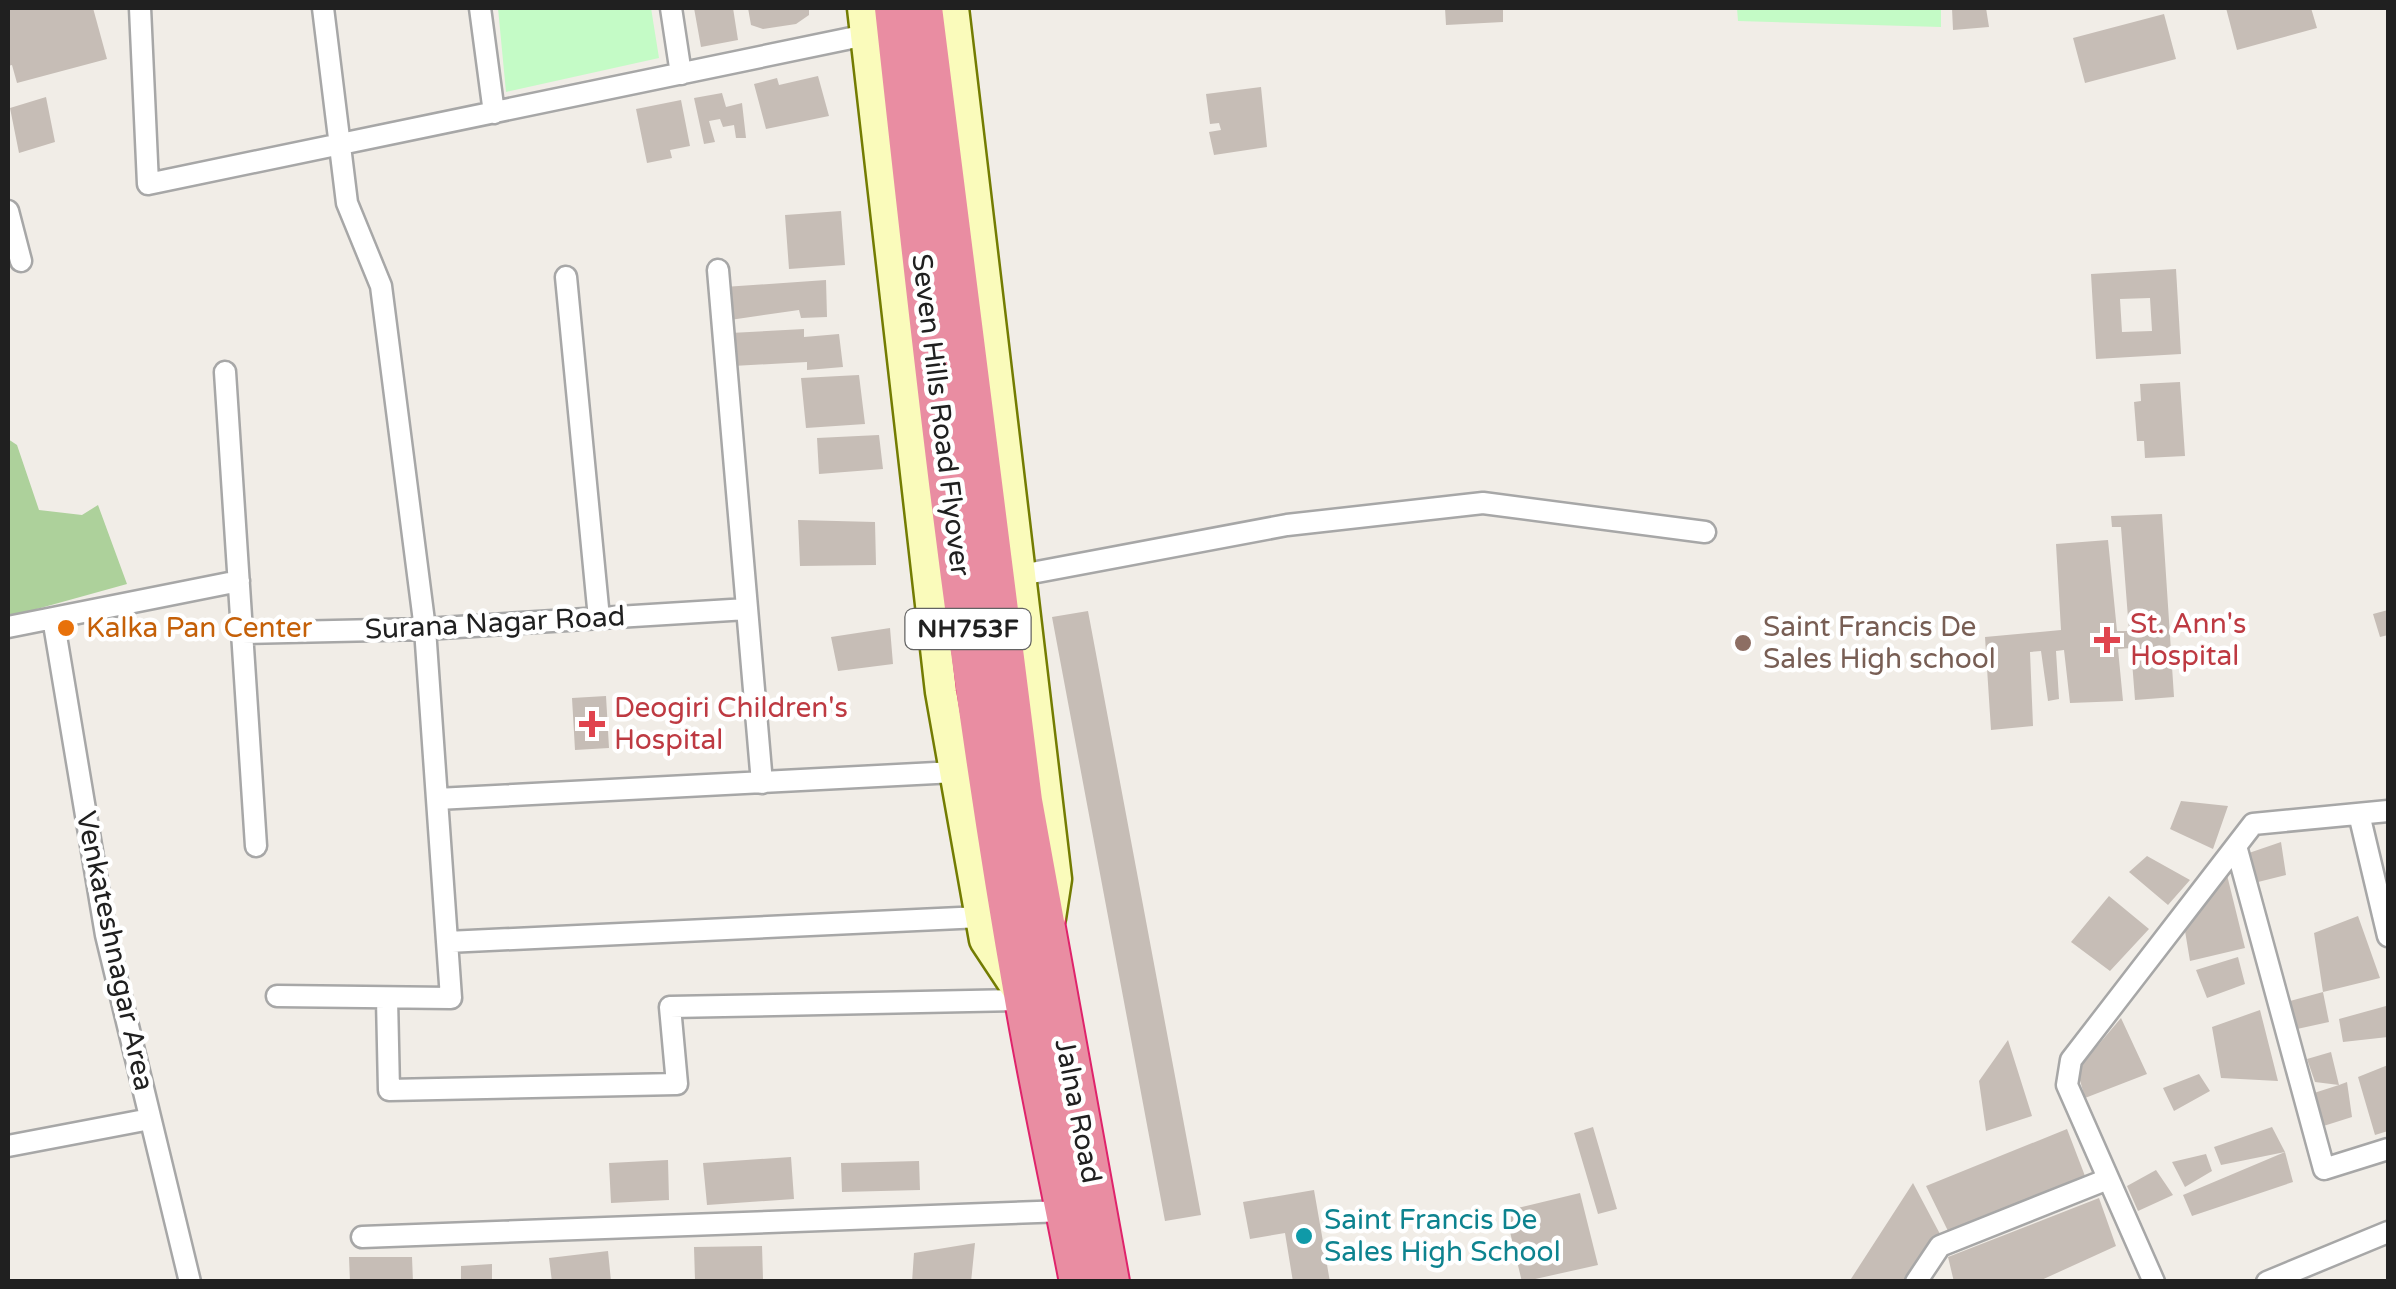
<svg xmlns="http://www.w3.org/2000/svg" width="2396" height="1289" font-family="'Varela Round',sans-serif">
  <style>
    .forest { fill: #add19b }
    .park { fill: #c4fbc6 }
    .building { fill: #c6bdb6; fill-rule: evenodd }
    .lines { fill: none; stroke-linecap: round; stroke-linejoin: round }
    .street-casing { stroke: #a7a7a7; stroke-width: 25 }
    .secondary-casing { stroke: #737c02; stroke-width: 35 }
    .highway-casing { stroke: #df236b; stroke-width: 42 }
    .street { stroke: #fff; stroke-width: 20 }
    .secondary { stroke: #fafbbb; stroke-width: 30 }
    .highway { stroke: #e98da2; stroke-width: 38 }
    .food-dot { fill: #e8710a; stroke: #fff; stroke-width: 4 }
    .health-dot { fill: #e0444e; stroke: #fff; stroke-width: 4 }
    .education-dot { fill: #8d6e63; stroke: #fff; stroke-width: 4 }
    .culture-dot { fill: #0f9aa8; stroke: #fff; stroke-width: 4 }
    .labels { text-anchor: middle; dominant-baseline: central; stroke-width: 9; stroke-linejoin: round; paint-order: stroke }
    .shield { fill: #fff; stroke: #636363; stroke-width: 2.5 }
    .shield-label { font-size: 25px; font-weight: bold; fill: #202020 }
    .street-label { font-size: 28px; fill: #202020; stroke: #fff }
    .health-label { font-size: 28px; fill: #be3a42; stroke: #fff; text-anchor: start }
    .education-label { font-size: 28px; fill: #785e54; stroke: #fff; text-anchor: start }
    .food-label { font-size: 28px; fill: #c56008; stroke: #fff; text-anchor: start }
    .culture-label { font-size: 28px; fill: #0d838f; stroke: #fff; text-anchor: start }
  </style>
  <rect width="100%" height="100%" fill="#f1ede7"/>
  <path class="forest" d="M 8,439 L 17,445 L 39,510 L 82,515 L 98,505 L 127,584 L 8,617 Z"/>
  <path class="park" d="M 498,8 L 651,8 L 659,58 L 506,92 Z
    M 1737,8 L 1941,8 L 1941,27 L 1738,21 Z"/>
  <path class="building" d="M 8,8 L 93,8 L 107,59 L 17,83 L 12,65 L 8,66 Z
    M 694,8 L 733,8 L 738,40 L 701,47 Z
    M 748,8 L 809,8 L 809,15 L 796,24 L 763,29 L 751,25 Z
    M 1445,8 L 1503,8 L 1503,22 L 1446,25 Z
    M 1952,8 L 1986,8 L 1989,27 L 1953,30 Z
    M 2226,8 L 2311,8 L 2317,28 L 2237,50 Z
    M 2164,14 L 2176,59 L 2085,83 L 2073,38 Z
    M 818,76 L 829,116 L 766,129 L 754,84 L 777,78 L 779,85 Z
    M 1261,87 L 1267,147 L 1214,155 L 1209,132 L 1221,130 L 1219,123 L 1210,124 L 1206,94 Z
    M 722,93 L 726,107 L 742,103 L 746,138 L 736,138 L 734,125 L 723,127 L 720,119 L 709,121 L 715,142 L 704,144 L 694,98 Z
    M 46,97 L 55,142 L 19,153 L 10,108 Z
    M 681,100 L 690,146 L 670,150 L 672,158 L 647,163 L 636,109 Z
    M 841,211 L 845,265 L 789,269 L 785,215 Z
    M 2176,269 L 2181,354 L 2096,359 L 2091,274 ZM 2150,298 L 2152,331 L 2122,332 L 2120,299 Z
    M 826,280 L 827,317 L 801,318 L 799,310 L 730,320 L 724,287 Z
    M 804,329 L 804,337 L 839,334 L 843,367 L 807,370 L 807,362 L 733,366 L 730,333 Z
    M 859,375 L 865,424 L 806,428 L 801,378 Z
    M 2180,382 L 2185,456 L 2145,458 L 2144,441 L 2137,441 L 2134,402 L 2141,401 L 2140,384 Z
    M 879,435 L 883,469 L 819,474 L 817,438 Z
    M 2162,514 L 2174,697 L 2135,700 L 2131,648 L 2118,649 L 2123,701 L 2070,703 L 2064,650 L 2056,651 L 2059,699 L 2048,701 L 2041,651 L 2030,652 L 2033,726 L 1991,730 L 1985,637 L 2061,630 L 2056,544 L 2108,540 L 2117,631 L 2129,631 L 2121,527 L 2112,527 L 2111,516 Z
    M 798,520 L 875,522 L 876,565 L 800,566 Z
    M 2388,610 L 2388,635 L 2380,637 L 2373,614 Z
    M 1088,611 L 1201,1215 L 1165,1221 L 1052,617 Z
    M 890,628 L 893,664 L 838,671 L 831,637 Z
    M 606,696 L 609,748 L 575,750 L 572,698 Z
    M 2181,801 L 2228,806 L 2213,849 L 2170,829 Z
    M 2281,842 L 2286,875 L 2258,882 L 2246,854 Z
    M 2147,856 L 2190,880 L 2168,905 L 2129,872 Z
    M 2227,875 L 2245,948 L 2190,961 L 2185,931 Z
    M 2109,896 L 2149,929 L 2110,971 L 2071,942 Z
    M 2358,916 L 2380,978 L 2323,992 L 2314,933 Z
    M 2238,957 L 2245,984 L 2207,998 L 2196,970 Z
    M 2323,992 L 2329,1022 L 2297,1029 L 2290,1001 Z
    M 2386,1006 L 2388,1037 L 2343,1042 L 2339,1019 Z
    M 2260,1010 L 2278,1081 L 2221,1078 L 2212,1027 Z
    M 2121,1018 L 2147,1074 L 2085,1098 L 2077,1070 Z
    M 2008,1040 L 2032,1116 L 1986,1131 L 1979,1081 Z
    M 2331,1052 L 2339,1085 L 2347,1082 L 2352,1117 L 2314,1129 L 2314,1093 L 2339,1085 L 2315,1082 L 2307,1059 Z
    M 2388,1065 L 2388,1131 L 2375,1135 L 2358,1077 Z
    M 2199,1074 L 2210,1091 L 2174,1111 L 2163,1088 Z
    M 1593,1127 L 1617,1209 L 1598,1214 L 1574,1133 Z
    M 2272,1127 L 2285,1152 L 2221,1165 L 2214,1147 Z
    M 2067,1129 L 2085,1176 L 1948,1231 L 1926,1186 Z
    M 2285,1152 L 2293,1182 L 2192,1216 L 2183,1195 Z
    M 2206,1154 L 2212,1171 L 2185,1187 L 2172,1162 Z
    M 791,1157 L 794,1199 L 707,1205 L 703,1163 Z
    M 668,1160 L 669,1200 L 611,1203 L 609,1163 Z
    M 919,1161 L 920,1190 L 842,1192 L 841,1163 Z
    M 2156,1170 L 2173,1195 L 2138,1211 L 2127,1186 Z
    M 1913,1183 L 1940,1234 L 1904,1282 L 1849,1282 Z
    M 1314,1190 L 1330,1282 L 1293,1282 L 1285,1233 L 1250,1239 L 1243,1202 Z
    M 1580,1193 L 1598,1265 L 1522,1282 L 1505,1211 Z
    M 2099,1198 L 2116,1246 L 2037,1282 L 1954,1282 L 1948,1257 Z
    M 975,1243 L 971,1282 L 912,1282 L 914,1253 Z
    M 762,1246 L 763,1279 L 695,1280 L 694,1247 Z
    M 608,1251 L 611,1281 L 552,1282 L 549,1258 Z
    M 349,1257 L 412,1257 L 413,1282 L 350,1282 Z
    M 492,1264 L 492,1282 L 461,1282 L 461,1266 Z"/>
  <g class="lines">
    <defs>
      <path id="street" d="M 140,8 L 148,184 L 866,35
        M 480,8 L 494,113
        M 671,8 L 681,74
        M 8,211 L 21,261
        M 718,270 L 762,783
        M 566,277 L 599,618
        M 225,372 L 256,846
        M 1021,575 L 1287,525 L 1483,503 L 1705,532
        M 53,618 L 106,935 L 190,1282
        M 8,627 L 239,581
        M 242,633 L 425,629 L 747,609
        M 437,799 L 955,772
        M 2359,814 L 2388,936
        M 2236,846 L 2324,1169 L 2388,1149
        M 447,942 L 981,917
        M 277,996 L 451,998 L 425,629 L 381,286 L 347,203 L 323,8
        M 387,999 L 389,1090 L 677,1084 L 670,1007 L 1024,1000
        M 8,1146 L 150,1119
        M 362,1237 L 1066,1211
        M 1916,1282 L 1940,1246 L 2108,1179
        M 2154,1282 L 2067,1085 L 2071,1060 L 2253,824 L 2388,811
        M 2267,1282 L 2388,1232"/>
      <path id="secondary" d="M 863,8 L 941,692 L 985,940 L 1020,993
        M 953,8 L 1056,879 L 1050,918"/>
      <path id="highway" d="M 894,8 C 930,339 966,671 1024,999 C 1040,1093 1061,1187 1079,1282
        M 923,8 L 1023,801 L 1110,1282"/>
    </defs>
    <use href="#street" class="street-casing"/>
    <use href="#secondary" class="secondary-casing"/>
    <use href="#highway" class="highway-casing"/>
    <use href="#street" class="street"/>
    <use href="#secondary" class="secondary"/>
    <use href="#highway" class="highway"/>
  </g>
  <circle class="food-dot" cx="66" cy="628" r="10"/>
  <g class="health-dot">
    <path d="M2102 625h10v10h10v10h-10v10h-10v-10h-10v-10h10z"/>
    <path d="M587 709h10v10h10v10h-10v10h-10v-10h-10v-10h10z"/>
  </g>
  <circle class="education-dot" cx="1743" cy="643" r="10"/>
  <circle class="culture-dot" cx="1304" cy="1236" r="10"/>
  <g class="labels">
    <rect class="shield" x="905.5" y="609" width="125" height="40" rx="8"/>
    <g class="shield-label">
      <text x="968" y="629">NH753F</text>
    </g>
    <g class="street-label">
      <text transform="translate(941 415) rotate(83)">Seven Hills Road Flyover</text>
      <text transform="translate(495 623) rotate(-3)">Surana Nagar Road</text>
      <text transform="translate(115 951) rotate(78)">Venkateshnagar Area</text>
      <text transform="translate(1078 1111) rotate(79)">Jalna Road</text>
    </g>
    <g class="health-label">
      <text x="2130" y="624">St. Ann's<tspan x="2130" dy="32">Hospital</tspan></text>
      <text x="614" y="708">Deogiri Children's<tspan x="614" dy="32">Hospital</tspan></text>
    </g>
    <g class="education-label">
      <text x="1763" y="627">Saint Francis De<tspan x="1763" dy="32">Sales High school</tspan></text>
    </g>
    <g class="food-label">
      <text x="86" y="628">Kalka Pan Center</text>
    </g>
    <g class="culture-label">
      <text x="1324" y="1220">Saint Francis De<tspan x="1324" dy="32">Sales High School</tspan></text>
    </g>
  </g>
  <rect width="2396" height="1289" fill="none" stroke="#202020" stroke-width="20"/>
</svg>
